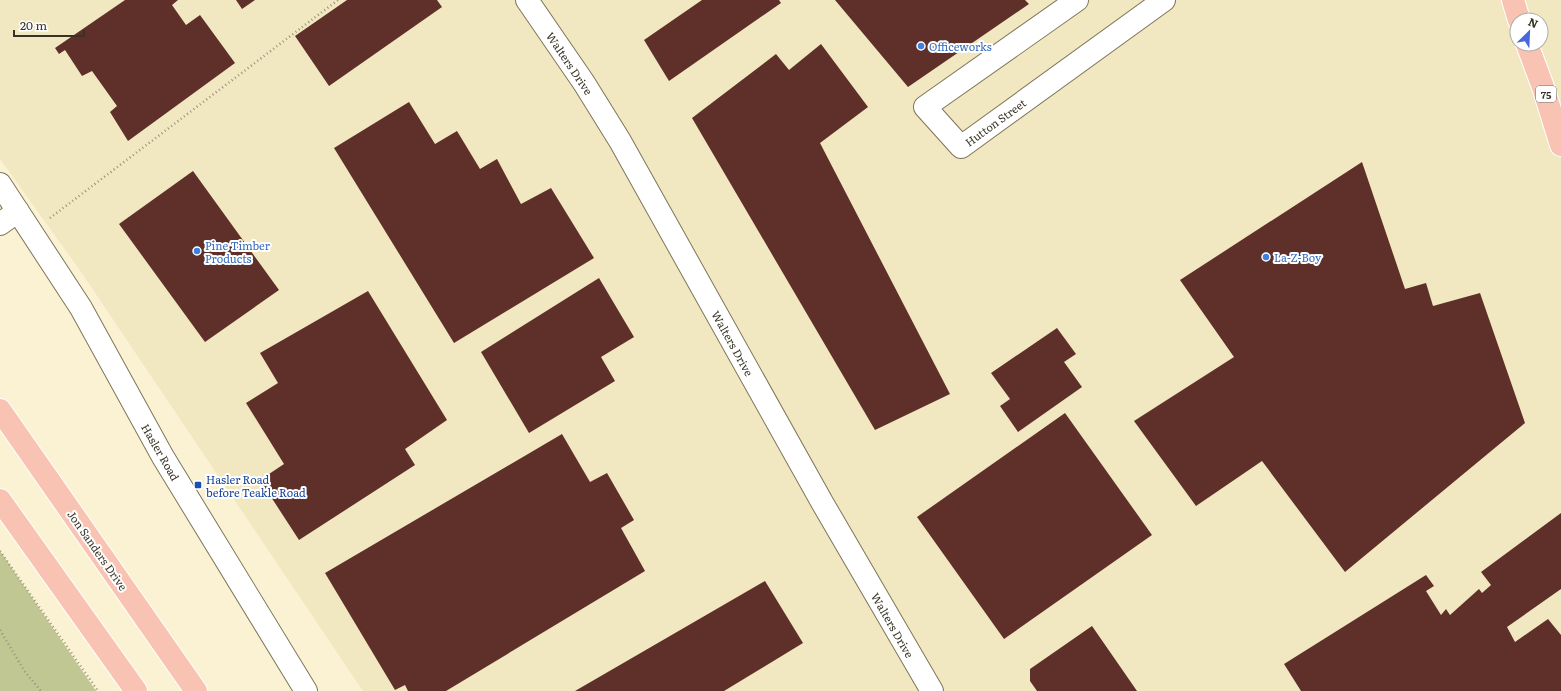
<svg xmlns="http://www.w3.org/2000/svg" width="1561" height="691" font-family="Literata,serif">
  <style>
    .built { fill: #f1e7c1; fill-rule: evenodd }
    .forest { fill: #c1c793 }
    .building { fill: #5f3029 }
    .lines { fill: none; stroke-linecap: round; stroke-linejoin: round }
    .street-casing { stroke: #7e765a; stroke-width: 24 }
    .primary-casing { stroke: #fff; stroke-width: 24 }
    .path { stroke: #98927c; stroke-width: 2.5; stroke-dasharray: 1 3; stroke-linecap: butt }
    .street { stroke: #fff; stroke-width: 22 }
    .primary { stroke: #f8c3b2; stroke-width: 22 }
    .shop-dot { fill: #3f7fe0; stroke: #fff; stroke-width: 1.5 }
    .transit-dot { fill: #1a4fb4; stroke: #fff; stroke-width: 1.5 }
    .labels { text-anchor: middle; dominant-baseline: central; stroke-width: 4; stroke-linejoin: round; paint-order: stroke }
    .shield { fill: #fff; stroke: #737168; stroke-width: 1 }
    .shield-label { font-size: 10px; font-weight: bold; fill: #373427 }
    .shop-label { font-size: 11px; fill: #366cbe; stroke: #fff; text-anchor: start }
    .street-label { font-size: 11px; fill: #373427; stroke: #fff }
    .transit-label { font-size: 11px; fill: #164399; stroke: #fff; text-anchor: start }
  </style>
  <rect width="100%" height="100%" fill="#faf2d2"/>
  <path class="built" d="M 0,0 L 1561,0 L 1561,691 L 363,691 L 79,269 L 0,159 ZM 1517,20 L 1541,20 L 1541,44 L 1517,44 Z"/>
  <path class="forest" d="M 0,551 L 96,691 L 0,691 Z"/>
  <path class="building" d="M 125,0 L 178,0 L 172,5 L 186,25 L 200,15 L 235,63 L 128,141 L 110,112 L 117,106 L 92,71 L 82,76 L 65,50 L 59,54 L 55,48 Z
    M 236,0 L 255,0 L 242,9 Z
    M 347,0 L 437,0 L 442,7 L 329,86 L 295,36 Z
    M 702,0 L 779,0 L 781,3 L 669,81 L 644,40 Z
    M 835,0 L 1025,0 L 1029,4 L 908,87 Z
    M 821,44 L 868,107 L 820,143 L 950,394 L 875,430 L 692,118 L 776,54 L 789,70 Z
    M 409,102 L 435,144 L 457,131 L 480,169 L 497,159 L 521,204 L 551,188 L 594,258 L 454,343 L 334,148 Z
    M 1362,162 L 1405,289 L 1426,283 L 1433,306 L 1480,293 L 1525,423 L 1345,572 L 1262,461 L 1196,506 L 1134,421 L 1234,357 L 1180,280 Z
    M 193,171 L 279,290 L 205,342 L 119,224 Z
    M 599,278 L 634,337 L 601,357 L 615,381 L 529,433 L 481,352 Z
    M 368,291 L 447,420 L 405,449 L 415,465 L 299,540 L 260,480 L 284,464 L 246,403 L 278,383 L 260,353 Z
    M 1057,328 L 1076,354 L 1064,362 L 1082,387 L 1018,432 L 1000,406 L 1010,399 L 991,373 Z
    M 1065,413 L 1152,535 L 1004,639 L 917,517 Z
    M 562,434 L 590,482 L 607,473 L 634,520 L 621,528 L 645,571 L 446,691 L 408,691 L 405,685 L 395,690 L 325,573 Z
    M 1561,513 L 1561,589 L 1507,627 L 1515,642 L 1548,619 L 1561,635 L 1561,691 L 1301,691 L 1284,664 L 1426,575 L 1434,586 L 1426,591 L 1441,615 L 1446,609 L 1450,615 L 1479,589 L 1482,593 L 1491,585 L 1481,572 Z
    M 765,581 L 803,643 L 724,691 L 575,691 Z
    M 1092,626 L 1137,691 L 1037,691 L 1030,681 L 1030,669 Z"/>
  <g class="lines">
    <defs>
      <path id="street" d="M 527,0 L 584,83 L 620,141 L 823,504 L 932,691
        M 1077,0 L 925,107 L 961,147 L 1164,0
        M 0,184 L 81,308 L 163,457 L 306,691
        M 0,224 L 18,211"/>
      <path id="primary" d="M 1513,0 L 1519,20
        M 1527,44 L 1543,87 L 1561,145
        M 0,410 L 196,691
        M 0,500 L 136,691"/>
    </defs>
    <use href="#street" class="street-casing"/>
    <use href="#primary" class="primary-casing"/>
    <path class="path" d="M 50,218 L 338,0
      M 0,551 L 98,691
      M 0,630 L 25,672 L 41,691"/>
    <use href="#street" class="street"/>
    <use href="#primary" class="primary"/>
  </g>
  <g class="shop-dot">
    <circle cx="921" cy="46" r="4"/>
    <circle cx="197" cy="251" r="4"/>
    <circle cx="1266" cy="257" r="4"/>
  </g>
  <rect class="transit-dot" x="194" y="481" width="8" height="8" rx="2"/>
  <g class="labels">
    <rect class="shield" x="1536" y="86" width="20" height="16" rx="3"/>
    <g class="shield-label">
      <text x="1546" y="94">75</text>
    </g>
    <g class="shop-label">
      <text x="929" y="46">Officeworks</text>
      <text x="205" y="245">Pine Timber<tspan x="205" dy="13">Products</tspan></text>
      <text x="1274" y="257">La-Z-Boy</text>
    </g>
    <g class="street-label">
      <text transform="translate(570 63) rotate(56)">Walters Drive</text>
      <text transform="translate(995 122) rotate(-36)">Hutton Street</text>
      <text transform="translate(733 343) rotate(61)">Walters Drive</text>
      <text transform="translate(161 452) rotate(60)">Hasler Road</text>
      <text transform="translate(98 550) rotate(55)">Jon Sanders Drive</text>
      <text transform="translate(893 625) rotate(60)">Walters Drive</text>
    </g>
    <g class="transit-label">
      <text x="206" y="479">Hasler Road<tspan x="206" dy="13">before Teakle Road</tspan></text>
    </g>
  </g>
  <g transform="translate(1529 32) rotate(24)"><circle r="19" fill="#ffffff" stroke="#afaea9"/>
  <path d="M0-3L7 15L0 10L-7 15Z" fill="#4967db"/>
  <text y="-6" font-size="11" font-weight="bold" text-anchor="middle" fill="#373427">N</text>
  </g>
  <path d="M14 30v6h70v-6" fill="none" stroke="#373427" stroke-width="2"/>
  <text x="20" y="30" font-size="12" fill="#373427" stroke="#ffffff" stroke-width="3" paint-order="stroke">20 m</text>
</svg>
